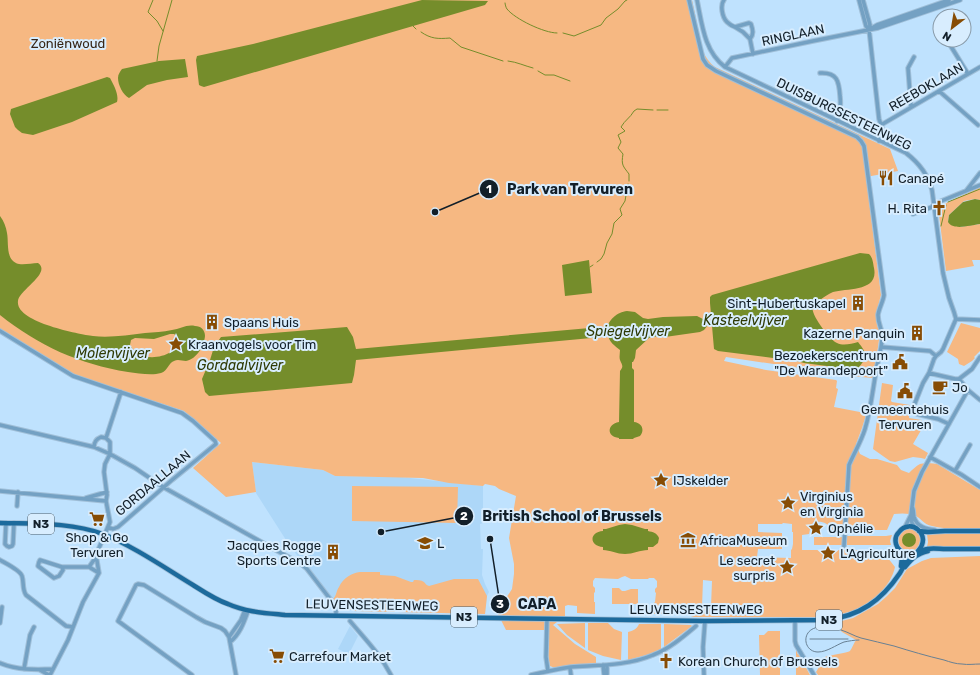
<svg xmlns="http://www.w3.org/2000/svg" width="980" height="675" font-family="Rubik,sans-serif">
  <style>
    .built { fill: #add7f8 }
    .green { fill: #f6b882; fill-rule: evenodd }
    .water { fill: #758d2b; fill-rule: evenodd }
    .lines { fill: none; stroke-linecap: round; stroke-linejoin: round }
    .stream { stroke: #758d2b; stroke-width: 1 }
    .minor-casing { stroke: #a0bfd8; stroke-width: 5.5 }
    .major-casing { stroke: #a0bfd8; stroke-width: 6 }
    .minor { stroke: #74a1c3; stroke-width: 3.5 }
    .major { stroke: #1c6a9c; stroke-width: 4.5 }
    .tram { stroke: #688093; stroke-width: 1 }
    .labels { text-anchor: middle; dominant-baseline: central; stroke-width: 4; stroke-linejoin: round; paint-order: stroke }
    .shield { fill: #d8edfe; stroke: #4d5d69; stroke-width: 1 }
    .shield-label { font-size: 12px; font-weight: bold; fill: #121f29 }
    .street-label { font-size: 13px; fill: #121f29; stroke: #d8edfe }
    .park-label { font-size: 13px; fill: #382616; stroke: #d8edfe }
    .poi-label { font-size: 13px; fill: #121f29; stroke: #d8edfe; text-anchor: start }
    .water-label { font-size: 14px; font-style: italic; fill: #2f3a05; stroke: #d8edfe }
    .leader { fill: none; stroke: #121f29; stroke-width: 1.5 }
    .callout-dot { fill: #121f29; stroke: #d8edfe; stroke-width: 1.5 }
    .mark-label { font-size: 12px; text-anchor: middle; font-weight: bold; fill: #fff }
    .callout-label { font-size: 14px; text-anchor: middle; font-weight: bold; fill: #121f29; stroke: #d8edfe; stroke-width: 4; stroke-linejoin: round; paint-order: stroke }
  </style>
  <rect width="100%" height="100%" fill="#bfe2fe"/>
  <path class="built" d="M 252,462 L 323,470 L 335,476 L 401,477 L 483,486 L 483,523 L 480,524 L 481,549 L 483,549 L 482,575 L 485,584 L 489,592 L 487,596 L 485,614 L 353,611 L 353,610 L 343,609 L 339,606 L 322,587 L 311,570 L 307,569 L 286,540 L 256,493 Z
    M 350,626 L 358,636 L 349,654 L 338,649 Z"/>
  <path class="green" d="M 0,0 L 692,0 L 703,51 C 706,58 709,62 715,67 L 890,149 L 898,171 L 866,177 L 881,295 L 876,314 L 877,325 L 880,333 L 878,347 L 873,378 L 861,377 L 726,357 L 724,361 L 766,370 L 836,380 L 837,381 L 836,388 L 838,389 L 834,407 L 865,413 L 866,415 L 862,428 L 856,444 L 860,454 L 870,459 L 877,459 L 897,465 L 901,470 L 909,473 C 912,470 916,466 920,464 C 922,463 934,463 937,464 L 980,490 L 980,528 C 965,528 947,530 932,526 C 923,524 923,520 916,516 C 909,513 902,513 894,514 L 887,530 L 830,530 C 828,522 822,521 814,522 L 811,525 L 809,534 L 802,535 L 802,550 L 878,550 L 884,553 L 895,567 C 891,587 869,606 849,612 C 829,619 807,617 786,617 C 755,617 724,617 694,617 L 684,614 L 684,607 L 681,606 L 672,607 L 671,614 L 654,614 L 654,603 L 655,602 L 656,593 L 655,592 L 655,589 L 657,587 L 657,581 L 654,578 L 649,578 L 648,579 L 631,579 L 625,576 L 622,577 L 618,579 L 595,578 L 593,581 L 593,586 L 595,588 L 595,592 L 594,593 L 594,602 L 595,602 L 595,614 L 577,613 L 577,606 L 568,605 L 565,606 L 565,616 L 553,625 L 575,644 L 596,657 L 596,663 L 555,668 L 550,666 L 548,655 L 548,630 L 506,630 L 497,612 L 512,589 L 514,574 L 514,564 L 509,538 L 516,496 L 499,489 L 495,486 L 485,484 L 483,486 L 449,483 L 423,478 L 335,476 L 323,470 L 252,462 L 256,492 L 226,497 L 193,468 L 221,443 L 184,411 L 74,375 L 0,329 ZM 783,523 L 792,524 L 792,532 L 793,532 L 793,544 L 792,549 L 791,550 L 791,558 L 757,557 L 758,549 L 782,549 L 782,533 L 758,532 L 758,524 L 782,524 ZM 703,580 L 712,581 L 711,607 L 702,607 Z
    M 980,187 L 980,200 L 975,199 L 964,201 L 949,215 L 948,222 L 960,227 L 980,224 L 980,260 L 972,260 L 974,266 L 946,271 L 938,207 Z
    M 961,323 L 980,328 L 980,351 L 974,357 L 975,358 L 972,361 L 964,366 L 959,364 L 958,359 L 947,352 Z
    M 882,383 L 893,385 L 891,401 L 892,402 L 910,405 L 909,418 L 922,420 L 922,421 L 924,421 L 924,420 L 927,420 L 913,444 L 928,453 L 925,459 L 921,458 L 913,457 L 895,462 L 890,461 L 873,449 Z
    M 352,486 L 458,487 L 457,523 L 352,521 Z
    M 907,529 C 930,527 919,561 903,549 C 895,543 898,533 907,529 Z
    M 927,534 L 980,534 L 980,547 L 927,547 L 928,542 Z
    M 892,535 L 890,541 L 891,545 L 847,545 L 847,536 L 886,536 Z
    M 814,537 L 842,537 L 842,545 L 814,545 Z
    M 980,556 L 980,675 L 818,675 L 816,672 L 825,657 C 830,655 847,653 850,651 C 852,648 854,643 856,640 L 842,632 L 834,623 L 853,618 L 878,604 L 887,596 L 895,588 L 907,569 L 922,561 L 931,558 Z
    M 360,572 L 380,572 L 380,575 L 395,576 L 411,582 L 413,582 L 414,580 C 417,580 421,580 424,582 C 426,584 426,585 429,586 L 454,579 L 478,579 L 487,596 L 485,614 L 353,611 L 353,610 C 342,610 340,607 333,599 C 337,595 336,591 339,587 C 343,578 352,573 360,572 Z
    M 612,588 L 619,588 L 622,591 L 625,591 L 631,589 L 638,589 L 638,604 L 612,604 Z
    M 585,623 L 585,648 L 567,635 L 557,624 Z
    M 588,623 L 608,623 L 614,629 L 622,632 L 621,660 L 603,656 L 588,650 Z
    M 639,624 L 661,624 L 661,649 L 650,654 L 628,660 L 628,632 C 633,631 637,629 639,624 Z
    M 664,624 L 691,625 L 692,626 L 664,647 Z
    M 768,631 L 780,631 L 780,675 L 760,675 L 759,635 L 764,635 Z
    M 796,650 L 797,652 L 797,653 L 799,655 L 810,675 L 796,675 Z"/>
  <path class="water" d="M 422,0 L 488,1 L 485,5 L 204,87 L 201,86 L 199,85 L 196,60 L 197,56 L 253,44 Z
    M 185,59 L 188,77 L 167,80 L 147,85 L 129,98 C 123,95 118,85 118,78 C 118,74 120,72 122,69 L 159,61 Z
    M 107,77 L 110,78 C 114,86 119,94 117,102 L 72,122 L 33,135 L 22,133 L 18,130 L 15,127 L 10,114 L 11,109 Z
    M 975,199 L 980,200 L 980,224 C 971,225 953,231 948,222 L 949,215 L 963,202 Z
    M 0,216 C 4,221 6,227 7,233 C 9,243 5,261 19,264 C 25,265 32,263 38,263 C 52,273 19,290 18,301 C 15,322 79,334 93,336 C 110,338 128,335 145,333 C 154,332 163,332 172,330 C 180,329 187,324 195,326 C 201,326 205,330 205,336 C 204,346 197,359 186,361 C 182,361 178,359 174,361 C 168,363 168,371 161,373 C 151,376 138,373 128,372 C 79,364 39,346 0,315 ZM 170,334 L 174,334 C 195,348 144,372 130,345 L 131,340 L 135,338 L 154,339 Z
    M 860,253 L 869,254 C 873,258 873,263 874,268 C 879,292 847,288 833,292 C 828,294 824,297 820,300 C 817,301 814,304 813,306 C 809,313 830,340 837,343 C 843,346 851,344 858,342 C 862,347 866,352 866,359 L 865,359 L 857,370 L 804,363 L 786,358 L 773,358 L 718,351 L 714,349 L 710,303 L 710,297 L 712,295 Z
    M 589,260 L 592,293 L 565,296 L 562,265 Z
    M 627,311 L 635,312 L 643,318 L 648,319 L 663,317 L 697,316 L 703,319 L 707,323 L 708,325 L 704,330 L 700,332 L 665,337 L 659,336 L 649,338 L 636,350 L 635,358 L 633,362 L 632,362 L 632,368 L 634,370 L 634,422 C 642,423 645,430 640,436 L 634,438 L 633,439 L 619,439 L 619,438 C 606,437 607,424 619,422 L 620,371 C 624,366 622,365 620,360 C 619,357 620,353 620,350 C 615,346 609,342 608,335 C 604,323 616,312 627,311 Z
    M 347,327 L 353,337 L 356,349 L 601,327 L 603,329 L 604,334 L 602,337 L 356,360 L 354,375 L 352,383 L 209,396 L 205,392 L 202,379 L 210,360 L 214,347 L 221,337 Z
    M 625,524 L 632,525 L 645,529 L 648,529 L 648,531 C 653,532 657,533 659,538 L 658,543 L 653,547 L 648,547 L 648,550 C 640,550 633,554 625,554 C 617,554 610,550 603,550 L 603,547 C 589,546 589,532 603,531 L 603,529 L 606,529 L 619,525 Z
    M902 540a7 7 0 1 1 14 0a7 7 0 1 1-14 0Z"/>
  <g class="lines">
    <path class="stream" d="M 153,0 L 148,12 L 157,21 L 163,31
      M 505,3 C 505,4 506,8 507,9 C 515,19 544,33 557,33
      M 413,26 L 416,29
      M 421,32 C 431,39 438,39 450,38 L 461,47 L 503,61
      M 563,33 L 574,36 L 601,25 L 606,18 L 618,9 L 625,1 L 627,0
      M 157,61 L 159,46 L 172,0
      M 508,61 C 517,62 525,66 533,68
      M 538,71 L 545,75 L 554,75 L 570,81
      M 657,110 L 668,110
      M 629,181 L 629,174 C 623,166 621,165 623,154 L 618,148 L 621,142 L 618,135 L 625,131 L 621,127 C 625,120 630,118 634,111 L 637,109 L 653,110
      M 948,202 L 980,189
      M 941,226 L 946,205
      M 597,262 L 601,259 L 604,254 L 607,243 L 612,234 L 614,223 L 622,215 L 620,209 L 625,201 L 628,184
      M 590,267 L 593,265"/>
    <defs>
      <path id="minor" d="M 689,0 L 703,59 L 707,65 L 716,71 L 857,137 L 861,141 L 864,146 L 884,295 C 883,302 879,308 878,315 C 878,323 881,327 882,333 C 883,341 879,358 877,366 C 873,387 871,409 865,429 C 861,442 854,453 849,465 L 844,546
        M 697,0 C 702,24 704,51 725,67 L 906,153 C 919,163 928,174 932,190 L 943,273 L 949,298 L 954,312 L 956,319
        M 724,0 C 720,5 722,17 727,22 C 729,24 732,26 735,27 L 749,23 L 751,24 C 753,30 754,34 750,39 L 753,54
        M 859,0 L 866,26 L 869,29
        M 863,0 L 870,25 L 869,29 L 879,119 L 883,130 L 879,141
        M 735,27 L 743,32 L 750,39
        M 872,28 L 877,25 L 949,0
        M 947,40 L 968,74
        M 725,67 L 732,58 L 813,41 L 878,28 L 960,0
        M 820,73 C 837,72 839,81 840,96 C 841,105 841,112 837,121
        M 939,91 L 978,125
        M 911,107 L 908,68 L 914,57
        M 881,125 L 980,67
        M 966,191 L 980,173
        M 913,214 L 932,207 L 934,204 L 980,185
        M 956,319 L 980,320
        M 0,331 L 73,376 L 182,413 L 193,421 L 215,441 L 216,444 L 172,480 L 118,527 L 113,529 L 108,527
        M 881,347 L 930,351 L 936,356
        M 929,373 L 955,379 L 959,379
        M 959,379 L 972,369 L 980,357
        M 959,379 L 968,390 L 980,400
        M 949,424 L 938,419 L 917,414 L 914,412 L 913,408 L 923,383 L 929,373 L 934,359 L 936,356 L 941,352 L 943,349 L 956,319
        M 0,425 L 94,447 L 110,454 L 135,468 L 163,487 L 301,564 L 307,569 L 334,604 L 336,610 L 336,615
        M 106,438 L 121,392
        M 930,457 L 962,475 L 980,487
        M 955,471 L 970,445
        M 0,491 L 106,501
        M 86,498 L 107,492
        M 17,506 L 18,492
        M 912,507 C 914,510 913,513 914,517 C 917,527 926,529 935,530
        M 911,516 L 912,523 L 915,528
        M 6,523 L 5,544 L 7,546 L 9,547 L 12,546 L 13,544 L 14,523
        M 905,527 L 911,515 L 914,491 L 922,472 L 968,390
        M 0,560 C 5,563 20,570 22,576 C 24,582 22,589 26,595 L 66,626 L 73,627
        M 62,567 L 63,570 L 59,576 L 54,578 L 38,566 L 39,562 L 40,560 L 62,567 L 89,567 L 99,573
        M 89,567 L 96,557
        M 547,619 L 546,657 L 548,671
        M 350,621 C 365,639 380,654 391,675
        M 795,621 L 795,641 L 796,645 L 814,675
        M 0,623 L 2,607
        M 229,637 L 241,620 L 245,610
        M 230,642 C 240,634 244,622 248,611
        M 0,663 C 17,670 35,670 53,669
        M 603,665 L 604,674 L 605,675
        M 570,668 L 571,675
        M 24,669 L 30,635 L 34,627
        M 40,670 L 49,675
        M 50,675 L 68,640 L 83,602 L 99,573 L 96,555 L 110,522 L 106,501 L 107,495 L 104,472 L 105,464 L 110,454 L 110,442 L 106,438 L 101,437 C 96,439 94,442 94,447
        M 192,675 L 118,621 L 136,585 L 138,584 L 144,585 L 196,617 L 205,622 L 221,628 L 225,631 L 229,637 L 236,675
        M 531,675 C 544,672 557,669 571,667 C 598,665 627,666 653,655 C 669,649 683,637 696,626
        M 606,675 L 607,674 L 607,665
        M 704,675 L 703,647 L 705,621"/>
      <path id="major" d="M 0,523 C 34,524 70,522 103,534 C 133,546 165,568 193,585 C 204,592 216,600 228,604 C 246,612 265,613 285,615 L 705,621 L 826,620 C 860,616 881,601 900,573 C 904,567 905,560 911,554
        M 919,531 L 928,532 L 945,531 L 980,531
        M 918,551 C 933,535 910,517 899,532 C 896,535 895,540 896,544 C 897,549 902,553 907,554 C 914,555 920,550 927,549 C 933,548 940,549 946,549 C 957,549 969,549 980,549
        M 901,566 L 902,557 L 901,551
        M 905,567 C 913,557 917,554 928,551"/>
    </defs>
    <use href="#minor" class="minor-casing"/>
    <use href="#major" class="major-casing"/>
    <use href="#minor" class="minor"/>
    <use href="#major" class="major"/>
    <path class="tram" d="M 810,639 L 848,639
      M 859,640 C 854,640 849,641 844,642 C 836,645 827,652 818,652 C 802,652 800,626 823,627 C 829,628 835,628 841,630 C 848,632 854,636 861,638 C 872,641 883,643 894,646 C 910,651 927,656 944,660 C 950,662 956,664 962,664 C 968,665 974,664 980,664"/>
  </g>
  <defs>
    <symbol id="restaurant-bare" viewBox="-9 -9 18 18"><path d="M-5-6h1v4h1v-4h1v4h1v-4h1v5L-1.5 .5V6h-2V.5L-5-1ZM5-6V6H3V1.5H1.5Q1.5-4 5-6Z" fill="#874c04" stroke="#d8edfe" stroke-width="2.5" paint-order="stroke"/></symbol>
    <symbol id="church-bare" viewBox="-9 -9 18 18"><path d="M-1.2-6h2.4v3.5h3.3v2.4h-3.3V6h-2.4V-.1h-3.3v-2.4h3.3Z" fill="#874c04" stroke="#d8edfe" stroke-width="2.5" paint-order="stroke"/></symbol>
    <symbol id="building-bare" viewBox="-9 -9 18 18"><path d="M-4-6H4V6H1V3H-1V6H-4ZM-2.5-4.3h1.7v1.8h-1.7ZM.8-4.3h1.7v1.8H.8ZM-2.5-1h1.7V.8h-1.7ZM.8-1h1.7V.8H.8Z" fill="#874c04" stroke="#d8edfe" stroke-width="2.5" paint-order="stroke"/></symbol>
    <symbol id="sight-bare" viewBox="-9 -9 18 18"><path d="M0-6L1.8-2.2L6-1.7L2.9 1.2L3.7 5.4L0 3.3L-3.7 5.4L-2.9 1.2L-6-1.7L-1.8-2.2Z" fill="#874c04" stroke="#d8edfe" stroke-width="2.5" paint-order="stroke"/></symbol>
    <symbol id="civic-bare" viewBox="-9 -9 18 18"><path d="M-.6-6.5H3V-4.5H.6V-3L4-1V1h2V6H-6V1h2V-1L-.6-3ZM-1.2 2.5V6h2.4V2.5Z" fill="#874c04" stroke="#d8edfe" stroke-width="2.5" paint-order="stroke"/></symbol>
    <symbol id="cafe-bare" viewBox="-9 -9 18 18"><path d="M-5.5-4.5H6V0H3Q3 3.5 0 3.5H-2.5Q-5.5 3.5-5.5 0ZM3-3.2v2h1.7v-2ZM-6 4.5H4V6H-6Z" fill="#874c04" stroke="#d8edfe" stroke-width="2.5" paint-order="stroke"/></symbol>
    <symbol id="supermarket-bare" viewBox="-9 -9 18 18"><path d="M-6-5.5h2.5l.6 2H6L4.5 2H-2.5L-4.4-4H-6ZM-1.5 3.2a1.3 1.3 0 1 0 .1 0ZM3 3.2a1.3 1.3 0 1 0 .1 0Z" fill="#874c04" stroke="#d8edfe" stroke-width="2.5" paint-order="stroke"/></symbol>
    <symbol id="museum-bare" viewBox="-9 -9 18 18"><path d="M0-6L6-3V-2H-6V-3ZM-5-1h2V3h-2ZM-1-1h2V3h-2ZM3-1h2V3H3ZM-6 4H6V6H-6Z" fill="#874c04" stroke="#d8edfe" stroke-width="2.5" paint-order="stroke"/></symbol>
    <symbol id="school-bare" viewBox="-9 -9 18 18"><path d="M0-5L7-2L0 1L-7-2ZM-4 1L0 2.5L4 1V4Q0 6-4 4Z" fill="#874c04" stroke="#d8edfe" stroke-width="2.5" paint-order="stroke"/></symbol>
  </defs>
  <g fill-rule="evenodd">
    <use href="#restaurant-bare" x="875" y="167" width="22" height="22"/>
    <use href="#church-bare" x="928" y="197" width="22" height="22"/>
    <use href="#building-bare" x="847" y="292" width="22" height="22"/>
    <use href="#building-bare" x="201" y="311" width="22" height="22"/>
    <use href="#building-bare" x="906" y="322" width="22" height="22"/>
    <use href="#sight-bare" x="165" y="333" width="22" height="22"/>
    <use href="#civic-bare" x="889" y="351" width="22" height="22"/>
    <use href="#cafe-bare" x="929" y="376" width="22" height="22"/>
    <use href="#civic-bare" x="894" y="380" width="22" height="22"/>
    <use href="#sight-bare" x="650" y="469" width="22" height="22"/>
    <use href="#sight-bare" x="777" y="492" width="22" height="22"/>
    <use href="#supermarket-bare" x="86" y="508" width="22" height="22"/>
    <use href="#sight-bare" x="805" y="517" width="22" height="22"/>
    <use href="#museum-bare" x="677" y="529" width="22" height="22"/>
    <use href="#school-bare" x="414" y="532" width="22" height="22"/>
    <use href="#building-bare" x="322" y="541" width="22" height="22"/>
    <use href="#sight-bare" x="817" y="542" width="22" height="22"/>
    <use href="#sight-bare" x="776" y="556" width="22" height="22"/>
    <use href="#supermarket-bare" x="266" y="645" width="22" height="22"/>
    <use href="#church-bare" x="655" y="650" width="22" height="22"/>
  </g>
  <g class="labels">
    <g class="shield">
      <rect x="28" y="514" width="26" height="20" rx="3"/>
      <rect x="451" y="607" width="26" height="20" rx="3"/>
      <rect x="816" y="610" width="26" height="20" rx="3"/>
    </g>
    <g class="shield-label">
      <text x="41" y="524">N3</text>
      <text x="464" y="617">N3</text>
      <text x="829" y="620">N3</text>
    </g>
    <g class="street-label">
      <text transform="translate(793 35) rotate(-12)">RINGLAAN</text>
      <text transform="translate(926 87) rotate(-30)">REEBOKLAAN</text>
      <text transform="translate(844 114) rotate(26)">DUISBURGSESTEENWEG</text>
      <text transform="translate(153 483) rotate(-40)">GORDAALLAAN</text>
      <text transform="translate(372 605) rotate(1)">LEUVENSESTEENWEG</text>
      <text x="696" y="609">LEUVENSESTEENWEG</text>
    </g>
    <g class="park-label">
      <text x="68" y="43">Zoniënwoud</text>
    </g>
    <g class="poi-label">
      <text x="898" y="178">Canapé</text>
      <text x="927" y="208" text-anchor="end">H. Rita</text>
      <text x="846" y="303" text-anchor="end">Sint-Hubertuskapel</text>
      <text x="224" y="322">Spaans Huis</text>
      <text x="905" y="333" text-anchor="end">Kazerne Panquin</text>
      <text x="188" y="344">Kraanvogels voor Tim</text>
      <text x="888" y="355" text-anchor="end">Bezoekerscentrum<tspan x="888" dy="15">"De Warandepoort"</tspan></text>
      <text x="952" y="387">Jo</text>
      <text x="905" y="409" text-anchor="middle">Gemeentehuis<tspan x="905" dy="15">Tervuren</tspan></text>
      <text x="673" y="480">IJskelder</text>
      <text x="800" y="496">Virginius<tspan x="800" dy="15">en Virginia</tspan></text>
      <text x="828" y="528">Ophélie</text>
      <text x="97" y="537" text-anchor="middle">Shop &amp; Go<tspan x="97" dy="15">Tervuren</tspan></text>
      <text x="700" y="540">AfricaMuseum</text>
      <text x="437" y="543">L</text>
      <text x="321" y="545" text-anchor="end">Jacques Rogge<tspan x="321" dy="15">Sports Centre</tspan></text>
      <text x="840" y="553">L'Agriculture</text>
      <text x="775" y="560" text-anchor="end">Le secret<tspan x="775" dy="15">surpris</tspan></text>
      <text x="289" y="656">Carrefour Market</text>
      <text x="678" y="661">Korean Church of Brussels</text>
    </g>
    <g class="water-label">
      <text x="745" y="320">Kasteelvijver</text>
      <text x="628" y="331">Spiegelvijver</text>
      <text x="113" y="353">Molenvijver</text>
      <text x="240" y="365">Gordaalvijver</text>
    </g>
  </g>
  <path class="leader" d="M435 212L489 189M381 532L464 516M490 539L500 604"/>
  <g class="callout-dot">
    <circle cx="435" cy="212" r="4"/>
    <circle cx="381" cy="532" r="4"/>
    <circle cx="490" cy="539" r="4"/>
    <circle cx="489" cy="189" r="10"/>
    <circle cx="464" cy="516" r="10"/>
    <circle cx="500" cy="604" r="10"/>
  </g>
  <g class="mark-label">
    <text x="489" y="193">1</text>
    <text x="464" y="520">2</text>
    <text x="500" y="608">3</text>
  </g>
  <g class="callout-label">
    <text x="570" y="194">Park van Tervuren</text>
    <text x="572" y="521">British School of Brussels</text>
    <text x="537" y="609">CAPA</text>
  </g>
  <g transform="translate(952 28) rotate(211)"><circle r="19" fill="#d8edfe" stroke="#899ba9"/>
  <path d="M0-3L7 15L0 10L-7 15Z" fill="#874c04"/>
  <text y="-6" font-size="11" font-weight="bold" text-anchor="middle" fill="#121f29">N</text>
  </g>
</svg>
